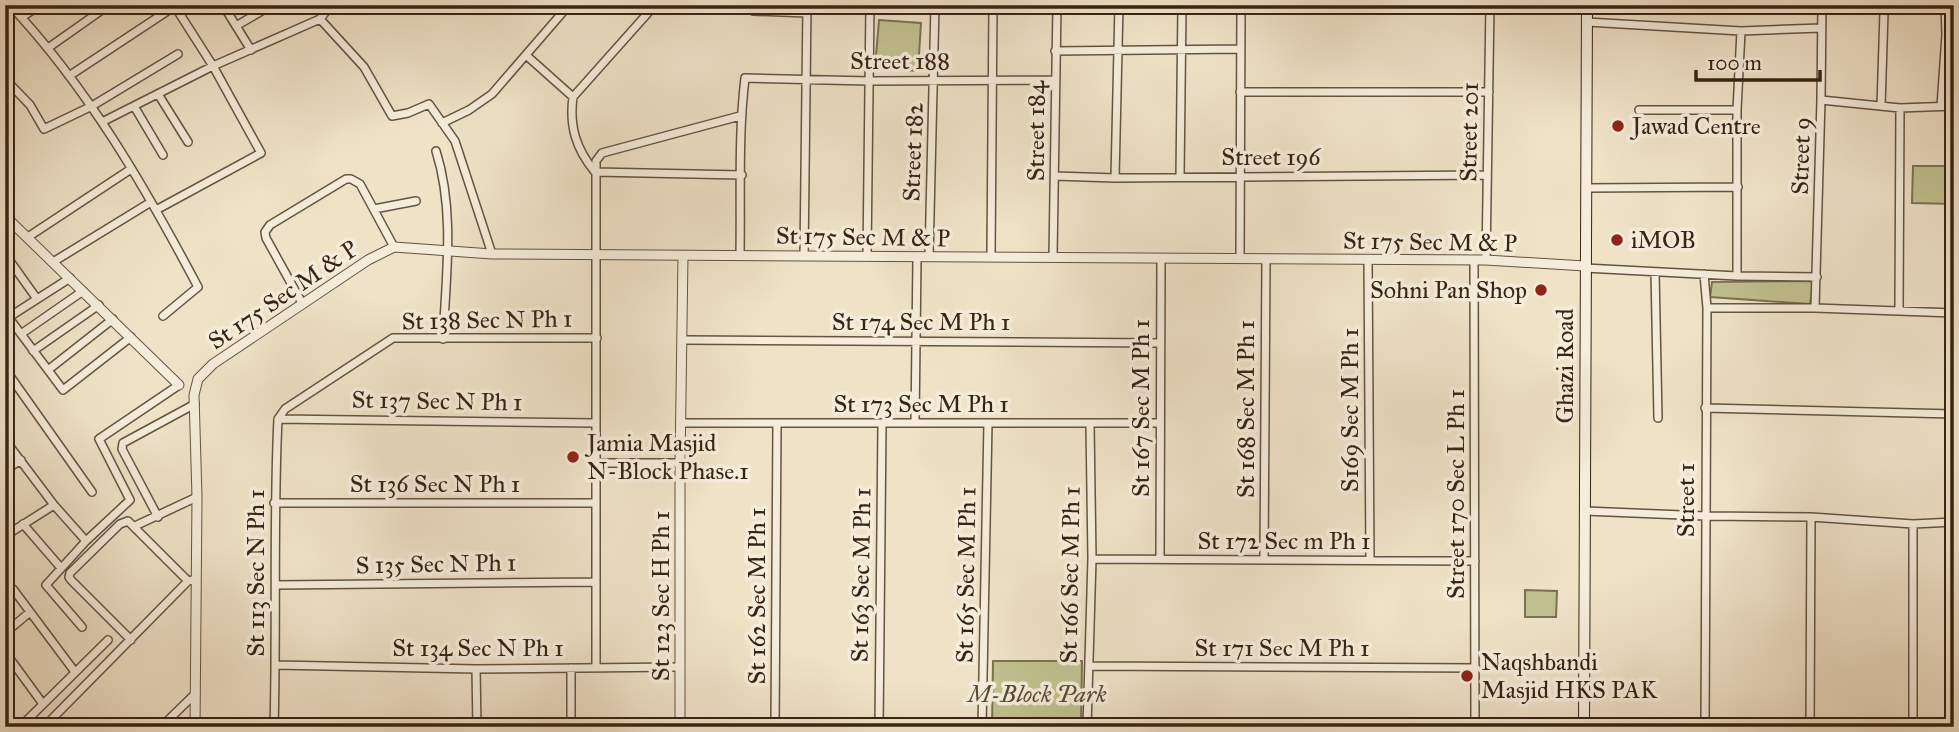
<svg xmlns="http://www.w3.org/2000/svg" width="1959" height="732" font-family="'IM FELL Great Primer',serif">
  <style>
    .green { fill: #c1c090; stroke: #7c7252; stroke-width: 2 }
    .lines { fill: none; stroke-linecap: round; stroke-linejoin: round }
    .minor-casing { stroke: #665341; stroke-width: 10 }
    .tertiary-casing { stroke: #665341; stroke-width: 11 }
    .secondary-casing { stroke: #382314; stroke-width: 12 }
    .minor { stroke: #f5ecdb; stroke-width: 7 }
    .tertiary { stroke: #f5ecdb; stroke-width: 9 }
    .secondary { stroke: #f5ecdb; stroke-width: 10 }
    .poi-dot { fill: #8f2418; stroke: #f5ecdb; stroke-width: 2.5 }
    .labels { text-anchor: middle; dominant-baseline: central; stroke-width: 7; stroke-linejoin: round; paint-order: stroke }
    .street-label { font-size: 24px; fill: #382314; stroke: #f5ecdb }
    .poi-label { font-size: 24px; fill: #382314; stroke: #f5ecdb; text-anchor: start }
    .park-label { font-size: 24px; font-style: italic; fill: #5a4a33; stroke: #f5ecdb }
  </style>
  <rect width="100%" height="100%" fill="#efe2c7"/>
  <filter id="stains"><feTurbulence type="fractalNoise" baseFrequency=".00286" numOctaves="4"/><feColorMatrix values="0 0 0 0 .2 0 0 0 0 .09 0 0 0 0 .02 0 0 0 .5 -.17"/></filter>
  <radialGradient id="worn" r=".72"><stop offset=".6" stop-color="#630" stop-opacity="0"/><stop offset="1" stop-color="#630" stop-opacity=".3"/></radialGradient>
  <path class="green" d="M 879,20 L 921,23 L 918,71 L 875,68 Z
    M 1913,166 L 1954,166 L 1954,204 L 1912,203 Z
    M 1814,281 L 1810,304 L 1710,297 L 1712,282 Z
    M 1525,590 L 1557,591 L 1556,617 L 1525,617 Z
    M 993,661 L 1082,661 L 1081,727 L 992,727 Z"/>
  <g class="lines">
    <defs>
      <path id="minor" d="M 10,5 C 88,88 145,187 198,287 L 163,316
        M 223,5 L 251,50
        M 655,5 L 573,97 C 569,126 576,149 595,172 L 742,175
        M 745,5 L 753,11 L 807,13
        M 1241,10 L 1490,7
        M 22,17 L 40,5
        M 320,19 L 331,5
        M 1587,22 L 1741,31 L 1821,28
        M 236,26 L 272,5
        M 48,48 L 109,5
        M 1055,51 L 1240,49
        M 527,56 L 573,97
        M 69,76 L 175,6
        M 5,79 L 30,105 L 44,129 L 92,106 L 178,54
        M 1240,92 L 1489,92
        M 158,94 L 188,142
        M 1821,100 L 1900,108 L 1954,106
        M 134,106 L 163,155
        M 1881,106 L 1884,12
        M 1941,106 L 1946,35 L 1945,5
        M 1639,110 L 1737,110
        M 102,122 L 213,66 L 320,19 L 364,67 L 392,116 L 408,113 L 429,104 L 455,141 L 492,254
        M 442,123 L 469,110 L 492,94 L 569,5
        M 436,151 C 455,211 446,276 443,339
        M 1055,176 L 1115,178 L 1487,175
        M 1180,177 L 1182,5
        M 1115,178 L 1119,5
        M 1586,188 L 1738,187
        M 374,209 L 416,201
        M 156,210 L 261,153 L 213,66 L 174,5
        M 28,237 L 131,169
        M 5,254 L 37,299
        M 740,254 C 741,195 738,136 745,78 L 869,81 L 1055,80
        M 867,255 L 870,5
        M 804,256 L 807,5
        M 1053,256 L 1057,5
        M 929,257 L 935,5
        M 991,257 L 993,5
        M 1240,259 L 1241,5
        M 1368,260 L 1370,560
        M 1486,260 L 1490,5
        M 1474,261 L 1475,727
        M 53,262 L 151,202
        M 1585,268 L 1737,276 L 1817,277
        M 1655,272 L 1658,418
        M 1704,274 L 1707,308 L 1705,727
        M 1737,276 L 1737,110 L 1741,31
        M 302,303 L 266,238 L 265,232 L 270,225 L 346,179 L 351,179 L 360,184 L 394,247
        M 1707,308 L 1815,308 L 1954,313
        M 1815,308 L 1821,100 L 1822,5
        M 1899,309 L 1900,108
        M 9,318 L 63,390 L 131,337
        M 6,319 L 70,278
        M 21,334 L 83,291
        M 683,340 L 1159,343
        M 33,351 L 99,305
        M 5,369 L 92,492
        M 48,370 L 113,319
        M 1705,408 L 1954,414
        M 278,419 L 285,409 L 393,338 L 597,338
        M 278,419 L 595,423
        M 682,423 L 1159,423
        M 915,423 L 917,258
        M 5,440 L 54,505
        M 596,463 L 680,463
        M 5,470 L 21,460
        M 274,503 L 596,503
        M 1585,511 L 1706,516 L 1811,517 L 1913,524 L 1954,522
        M 158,517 L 122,449 L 123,443 L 195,404
        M 1951,522 L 1951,313
        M 23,524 L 61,568
        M 1913,524 L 1913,727
        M 135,526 L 197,497
        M 5,536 L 54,505 L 86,541 L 46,585 L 82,627
        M 86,541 L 130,500 L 99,439 L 179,385
        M 1092,559 L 1475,561
        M 1160,559 L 1161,258
        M 1264,560 L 1266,260
        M 276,585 L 596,582
        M 13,589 L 75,672
        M 5,633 L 30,612
        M 131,640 L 71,580 L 69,577 L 70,573 L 120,524 L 128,521 L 188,581
        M 5,652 L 43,704
        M 276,665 L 476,669 L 680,667
        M 1089,666 L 1476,668
        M 596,668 L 596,161 L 602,153 L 740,116
        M 476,669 L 477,727
        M 20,727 L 108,640
        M 44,727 L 188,581 L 193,580
        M 161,727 L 195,694
        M 274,727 C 277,624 273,521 278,419
        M 571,727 L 571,668
        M 775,727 L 777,424
        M 879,727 L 882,424
        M 982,727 L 988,423
        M 1087,727 L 1092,559 L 1090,424
        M 1810,727 L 1811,517"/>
      <path id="tertiary" d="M 5,216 L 179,385
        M 195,727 L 197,497 L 194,395 L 198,379 L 213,364 L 368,260 L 394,247 L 492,254 L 1486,260 L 1585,266
        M 680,727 L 680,463 L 683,256"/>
      <path id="secondary" d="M 1584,727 L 1587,5"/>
    </defs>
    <use href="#minor" class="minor-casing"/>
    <use href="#tertiary" class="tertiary-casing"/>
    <use href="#secondary" class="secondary-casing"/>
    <use href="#minor" class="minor"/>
    <use href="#tertiary" class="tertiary"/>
    <use href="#secondary" class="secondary"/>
  </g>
  <g class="poi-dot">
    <circle cx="1618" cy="126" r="7"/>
    <circle cx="1617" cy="240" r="7"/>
    <circle cx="1541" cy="290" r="7"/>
    <circle cx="573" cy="457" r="7"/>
    <circle cx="1467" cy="676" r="7"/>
  </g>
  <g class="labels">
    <g class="street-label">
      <text x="900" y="61">Street 188</text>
      <text transform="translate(1036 131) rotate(-90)">Street 184</text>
      <text transform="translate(1469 132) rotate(-89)">Street 201</text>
      <text transform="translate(913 152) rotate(-88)">Street 182</text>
      <text transform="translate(1801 156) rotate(-88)">Street 9</text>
      <text x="1271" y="157">Street 196</text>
      <text transform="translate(863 237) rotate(1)">St 175 Sec M &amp; P</text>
      <text transform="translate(1430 242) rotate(1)">St 175 Sec M &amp; P</text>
      <text transform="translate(283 295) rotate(-34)">St 175 Sec M &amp; P</text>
      <text transform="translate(487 320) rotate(-1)">St 138 Sec N Ph 1</text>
      <text x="921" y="322">St 174 Sec M Ph 1</text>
      <text transform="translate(1565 366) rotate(-90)">Ghazi Road</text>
      <text transform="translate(437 401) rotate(1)">St 137 Sec N Ph 1</text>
      <text x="921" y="404">St 173 Sec M Ph 1</text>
      <text transform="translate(1141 408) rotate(-90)">St 167 Sec M Ph 1</text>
      <text transform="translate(1246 409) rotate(-90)">St 168 Sec M Ph 1</text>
      <text transform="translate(1350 410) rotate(-90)">S169 Sec M Ph 1</text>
      <text x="435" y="484">St 136 Sec N Ph 1</text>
      <text transform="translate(1456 494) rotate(-90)">Street 170 Sec L Ph 1</text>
      <text transform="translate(1686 500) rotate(-90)">Street 1</text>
      <text x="1284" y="541">St 172 Sec m Ph 1</text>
      <text transform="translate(436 564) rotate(-1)">S 135 Sec N Ph 1</text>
      <text transform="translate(256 573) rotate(-90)">St 113 Sec N Ph 1</text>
      <text transform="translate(861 575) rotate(-89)">St 163 Sec M Ph 1</text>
      <text transform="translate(966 575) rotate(-89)">St 165 Sec M Ph 1</text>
      <text transform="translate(1070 575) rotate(-89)">St 166 Sec M Ph 1</text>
      <text transform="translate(661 596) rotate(-90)">St 123 Sec H Ph 1</text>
      <text transform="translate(757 596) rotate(-90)">St 162 Sec M Ph 1</text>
      <text x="478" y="648">St 134 Sec N Ph 1</text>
      <text x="1282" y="648">St 171 Sec M Ph 1</text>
    </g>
    <g class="poi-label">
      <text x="1632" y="126">Jawad Centre</text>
      <text x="1631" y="240">iMOB</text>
      <text x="1527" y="290" text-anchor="end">Sohni Pan Shop</text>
      <text x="587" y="443">Jamia Masjid<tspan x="587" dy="28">N-Block Phase.1</tspan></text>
      <text x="1481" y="662">Naqshbandi<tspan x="1481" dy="28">Masjid HKS PAK</tspan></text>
    </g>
    <g class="park-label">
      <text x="1037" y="694">M-Block Park</text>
    </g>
  </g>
  <rect width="1959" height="732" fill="none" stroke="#efe2c7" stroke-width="28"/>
  <rect x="7" y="7" width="1945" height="718" fill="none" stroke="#382314" stroke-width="3.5"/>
  <rect x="14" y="14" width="1931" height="704" fill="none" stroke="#382314" stroke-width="2"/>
  <path d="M1696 70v10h124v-10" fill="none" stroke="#382314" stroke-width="3.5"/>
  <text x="1707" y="70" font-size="21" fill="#382314" stroke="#f5ecdb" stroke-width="5" paint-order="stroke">100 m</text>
  <rect width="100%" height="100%" filter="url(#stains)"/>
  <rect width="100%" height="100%" fill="url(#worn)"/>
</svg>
